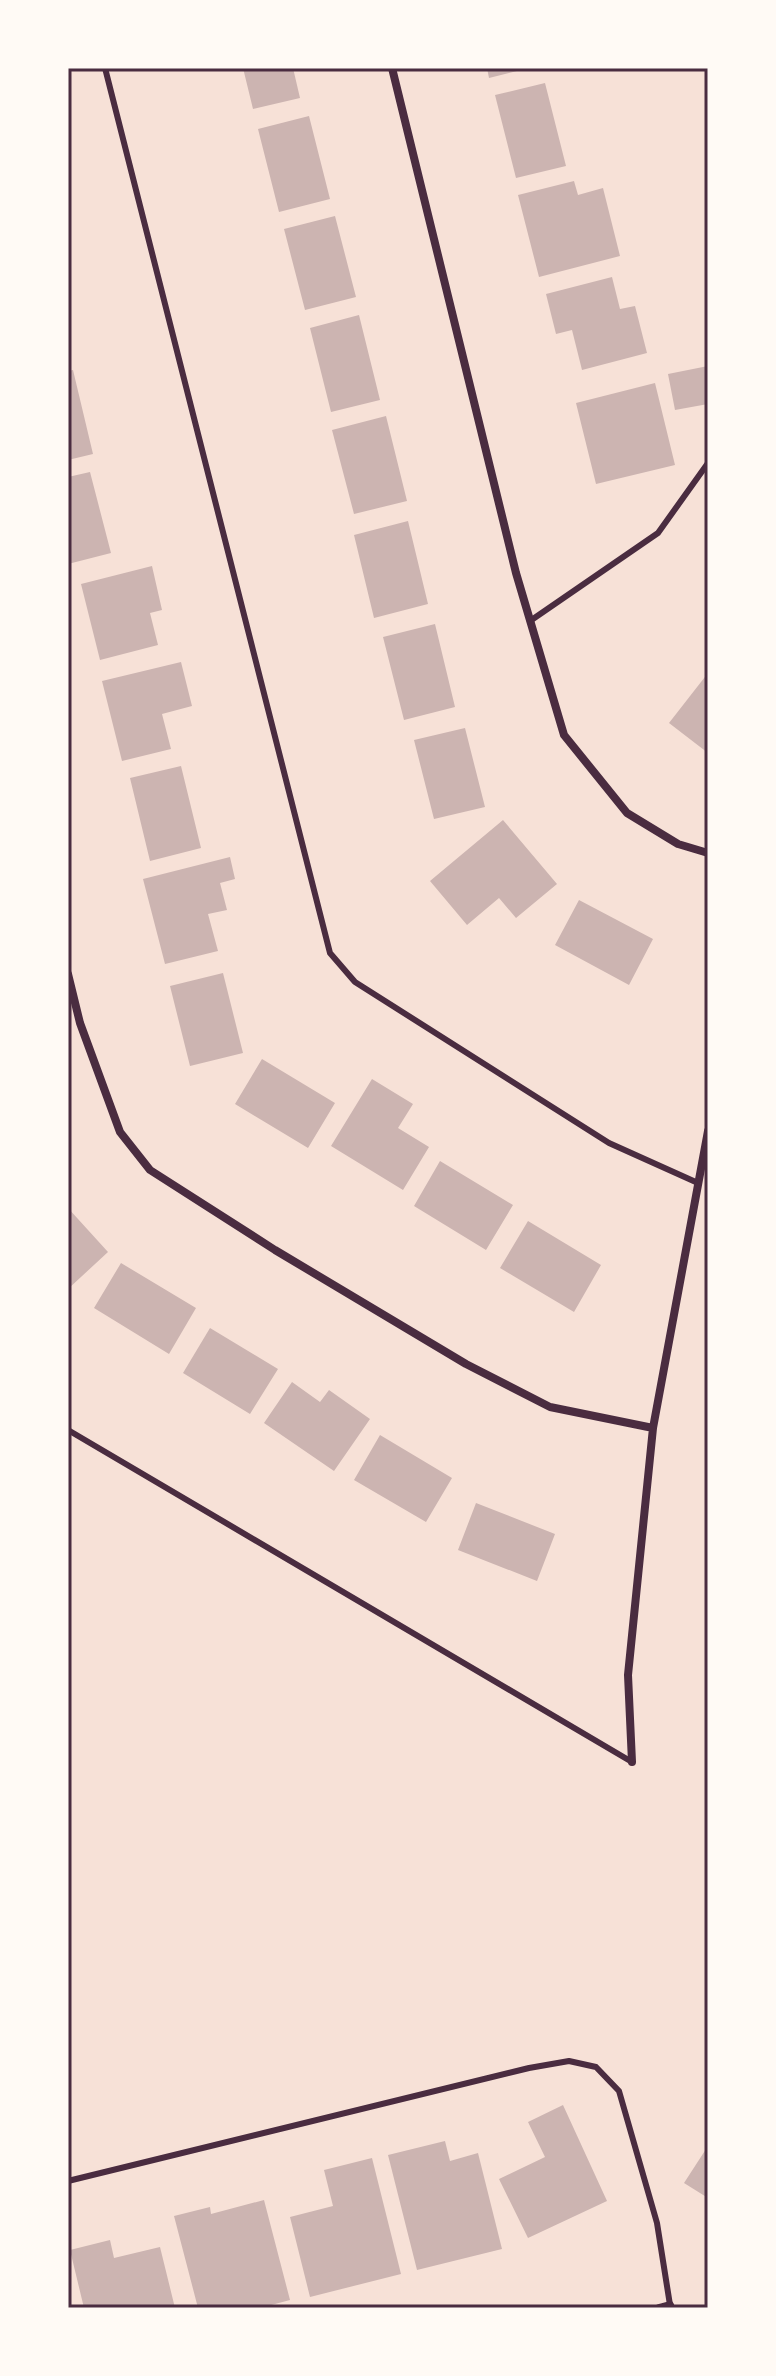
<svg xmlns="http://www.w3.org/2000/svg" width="776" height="2376" font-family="'PT Sans',sans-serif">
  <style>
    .building { fill: #ccb4b1 }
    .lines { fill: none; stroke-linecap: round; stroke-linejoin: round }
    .service { stroke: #4a2c40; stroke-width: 6 }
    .minor { stroke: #4a2c40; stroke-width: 8 }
    .neatline { fill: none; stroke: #4a2c40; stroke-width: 3 }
  </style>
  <rect width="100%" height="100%" fill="#f7e1d7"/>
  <path class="building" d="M 243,68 L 293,68 L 300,98 L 253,109 Z
    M 487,68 L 524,68 L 525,69 L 489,78 Z
    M 545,83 L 566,166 L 516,178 L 495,95 Z
    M 309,116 L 330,199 L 279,212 L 258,129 Z
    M 574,181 L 578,195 L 603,188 L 620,256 L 539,277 L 518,195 Z
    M 335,216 L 356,297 L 305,310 L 284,229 Z
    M 612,277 L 620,309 L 635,306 L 647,353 L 582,370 L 572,330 L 556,334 L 546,294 Z
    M 359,315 L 380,400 L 331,412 L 310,328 Z
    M 708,366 L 708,404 L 675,410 L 668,374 Z
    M 73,370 L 93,454 L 68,460 L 68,371 Z
    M 655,383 L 675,465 L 596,484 L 576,403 Z
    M 386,416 L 407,501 L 354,514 L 332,430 Z
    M 90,472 L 111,553 L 68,564 L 68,477 Z
    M 408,521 L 428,604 L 374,618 L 354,535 Z
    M 152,566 L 162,610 L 150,613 L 158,645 L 100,660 L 81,584 Z
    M 435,624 L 455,707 L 404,720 L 383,637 Z
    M 181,662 L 192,706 L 162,714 L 171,749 L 122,761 L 102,681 Z
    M 708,673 L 708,753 L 669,723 Z
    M 465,728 L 485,807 L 434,819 L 414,740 Z
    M 181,766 L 201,848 L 150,861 L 130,778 Z
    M 503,820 L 557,884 L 516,918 L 499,898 L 467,925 L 430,881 Z
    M 230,857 L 235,879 L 220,883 L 227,910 L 208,914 L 218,951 L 165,964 L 143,879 Z
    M 579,900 L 653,939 L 629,985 L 555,945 Z
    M 223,973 L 243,1053 L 190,1066 L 170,986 Z
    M 262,1059 L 335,1103 L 308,1148 L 235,1104 Z
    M 372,1079 L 413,1104 L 398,1128 L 429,1147 L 403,1190 L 331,1146 Z
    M 440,1161 L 513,1205 L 486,1250 L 414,1206 Z
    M 68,1208 L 108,1252 L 68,1289 Z
    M 528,1221 L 601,1265 L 574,1312 L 500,1268 Z
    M 121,1263 L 196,1308 L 169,1354 L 94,1308 Z
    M 210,1328 L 278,1369 L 250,1414 L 183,1373 Z
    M 292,1382 L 320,1402 L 329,1390 L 370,1419 L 334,1471 L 264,1423 Z
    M 380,1435 L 452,1478 L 426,1522 L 354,1480 Z
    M 476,1503 L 555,1534 L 537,1581 L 458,1550 Z
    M 563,2105 L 607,2201 L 528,2238 L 499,2179 L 545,2157 L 528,2122 Z
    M 445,2141 L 450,2161 L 478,2153 L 502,2249 L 417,2270 L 388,2155 Z
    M 708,2146 L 708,2198 L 684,2183 Z
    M 372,2158 L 401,2274 L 310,2297 L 290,2217 L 333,2206 L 324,2170 Z
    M 264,2200 L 290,2300 L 260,2308 L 198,2308 L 174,2216 L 210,2207 L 211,2214 Z
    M 110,2240 L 114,2258 L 160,2247 L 175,2308 L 84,2308 L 70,2250 Z"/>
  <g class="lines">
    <path class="service" d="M 105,68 L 330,953 L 355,982 L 609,1143 L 698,1183
      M 530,621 L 658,533 L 708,463
      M 68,1430 L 632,1762
      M 68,2181 L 529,2068 L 569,2061 L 596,2067 L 619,2091 L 657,2223 L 670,2305"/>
    <path class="minor" d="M 392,68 L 516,573 L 564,735 L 627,813 L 678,844 L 708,853
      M 68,974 L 80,1023 L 120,1132 L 150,1170 L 275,1250 L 466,1364 L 550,1407 L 653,1428
      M 632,1762 L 628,1675 L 653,1428 L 708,1131
      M 659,2308 L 670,2305 L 671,2308"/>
  </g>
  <rect width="776" height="2376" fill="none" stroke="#fffaf5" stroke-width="140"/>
  <rect x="70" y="70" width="636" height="2236" class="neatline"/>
</svg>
